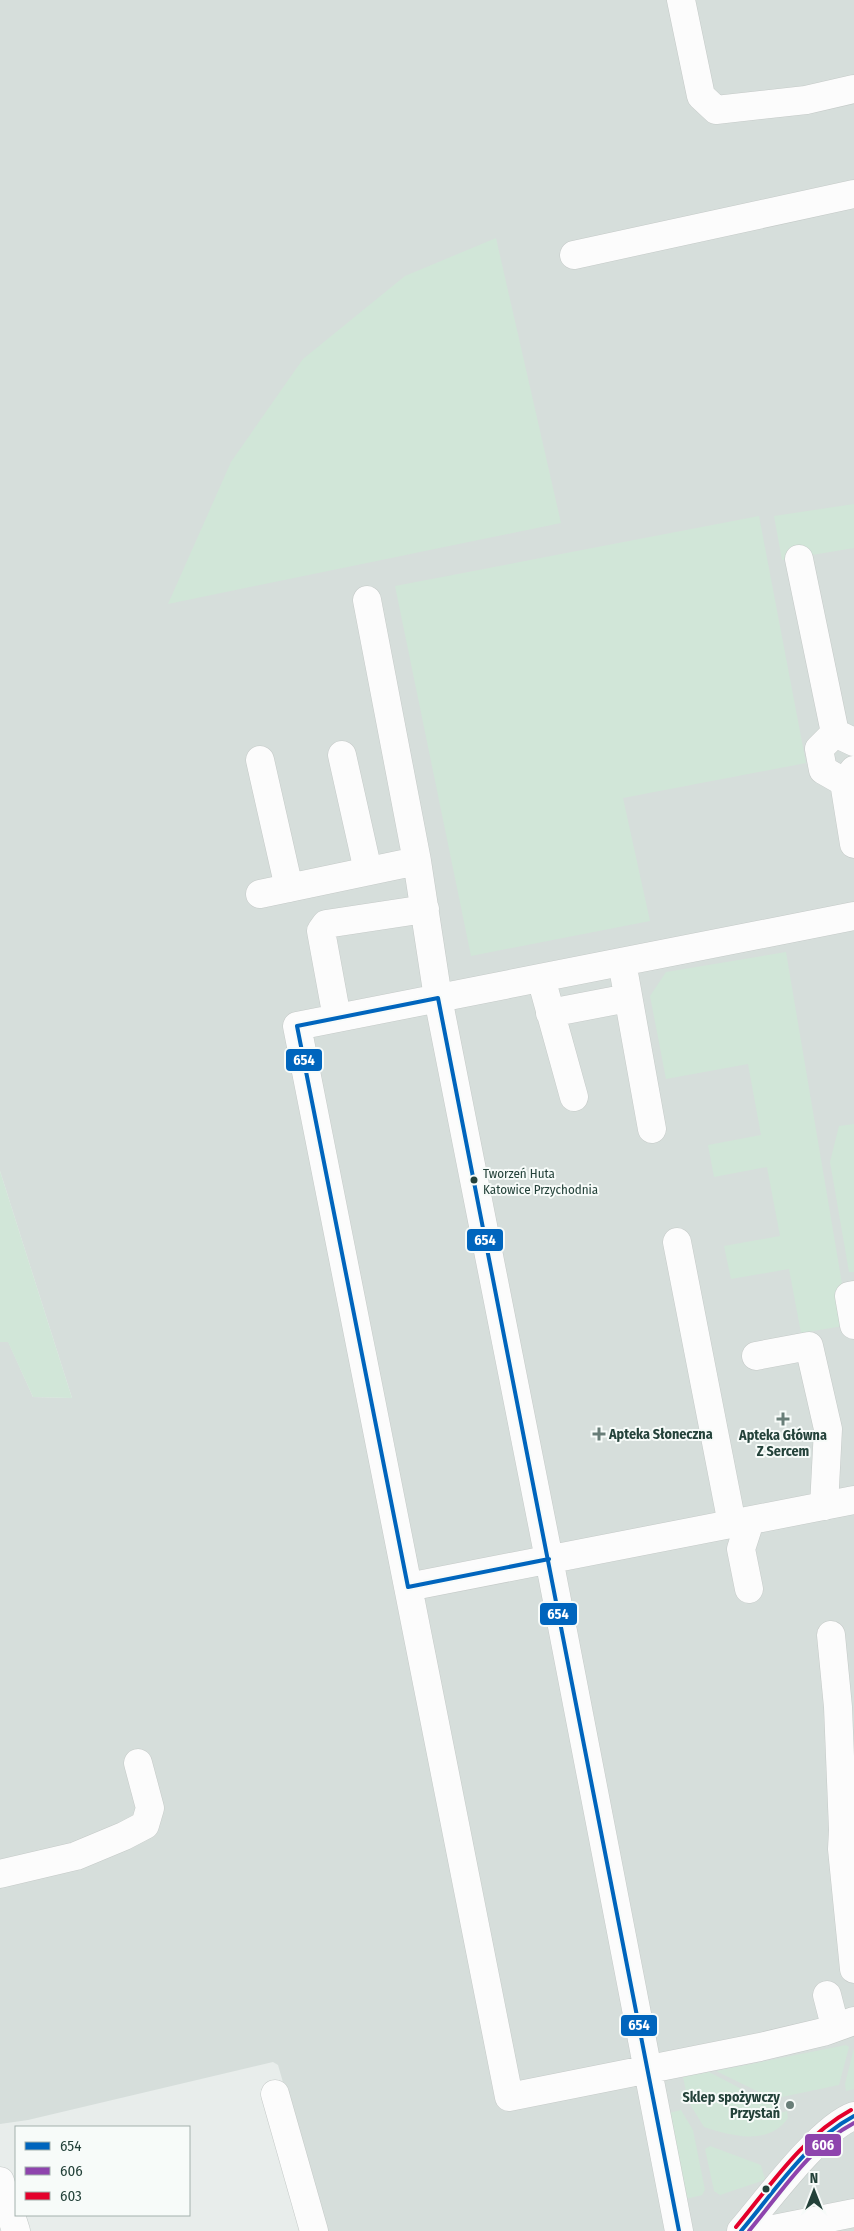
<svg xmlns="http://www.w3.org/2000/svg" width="854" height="2231" font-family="'Fira Sans Condensed',sans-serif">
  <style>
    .built { fill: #d6dedb }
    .green { fill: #d1e6d8 }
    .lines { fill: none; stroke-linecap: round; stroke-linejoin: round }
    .minor-casing { stroke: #c5cac8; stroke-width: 29 }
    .minor { stroke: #fcfcfc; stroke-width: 28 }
    .bus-1-casing { stroke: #f7fbf9; stroke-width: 8 }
    .bus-2-casing { stroke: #f7fbf9; stroke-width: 8 }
    .bus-3-casing { stroke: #f7fbf9; stroke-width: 8 }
    .bus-1 { stroke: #0065bd; stroke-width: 4 }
    .bus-2 { stroke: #8e44ad; stroke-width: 4 }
    .bus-3 { stroke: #e4002b; stroke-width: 4 }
    .bus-dot { fill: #24423a; stroke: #f7fbf9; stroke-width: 2 }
    .poi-dot { fill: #697e78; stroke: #f7fbf9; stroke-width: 2 }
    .labels { text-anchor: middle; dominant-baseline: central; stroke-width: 4; stroke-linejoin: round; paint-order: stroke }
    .bus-label { font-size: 13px; fill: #24423a; stroke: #f7fbf9; text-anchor: start }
    .poi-label { font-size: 14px; font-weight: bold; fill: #24423a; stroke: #f7fbf9; text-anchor: start }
    .line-badge { stroke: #f7fbf9; stroke-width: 2 }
    .badge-label { font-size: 14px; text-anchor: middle; font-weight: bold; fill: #fff }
  </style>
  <rect width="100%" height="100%" fill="#e8edeb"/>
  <path class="built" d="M 0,0 L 854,0 L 854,2231 L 326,2231 L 278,2065 L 273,2062 L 28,2120 L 0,2124 L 0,1342 L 8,1341 L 33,1397 L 72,1398 L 0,1171 Z"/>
  <path class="green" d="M 496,238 L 561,523 L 168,604 L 231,462 L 303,359 L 405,276 Z
    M 854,504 L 854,548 L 782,560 L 774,516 Z
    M 759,516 L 806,763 L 623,798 L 650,921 L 471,956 L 395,586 Z
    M 786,952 L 849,1325 L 801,1333 L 789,1269 L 731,1279 L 724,1246 L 780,1236 L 767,1167 L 714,1177 L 708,1145 L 761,1135 L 748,1064 L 666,1079 L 650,996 L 666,972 Z
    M 854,1124 L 854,1272 L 849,1272 L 830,1162 L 839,1126 Z
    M 0,1171 L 72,1398 L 33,1397 L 8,1342 L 0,1342 Z
    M 846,2045 L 849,2047 L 839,2085 L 777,2098 L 777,2101 L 716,2071 Z
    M 854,2048 L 854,2089 L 846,2091 L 845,2084 Z
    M 709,2072 L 778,2108 L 780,2113 L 787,2111 L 788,2118 C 769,2146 731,2136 704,2127 L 688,2101 L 683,2077 Z
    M 681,2110 L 693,2130 L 705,2190 L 702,2195 L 686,2199 L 669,2113 Z
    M 710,2146 L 761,2165 L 765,2180 L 720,2195 L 714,2191 L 705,2149 Z"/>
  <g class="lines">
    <defs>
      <path id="minor" d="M 681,0 L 701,96 L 716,110 L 806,100 L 854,89
        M 574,255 L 854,194
        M 799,559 L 835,733 L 854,742
        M 367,600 L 417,861 L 438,998 L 549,1559 L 679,2231
        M 835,733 L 819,749 L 823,770 L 844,782
        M 342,755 L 368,871
        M 260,760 L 289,888
        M 854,770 L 844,782 L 854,844
        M 260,894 L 417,861
        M 854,916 L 297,1026 L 509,2097 L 760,2047 L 823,2032 L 854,2021
        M 622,962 L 652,1129
        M 541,978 L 574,1097
        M 550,1013 L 628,998
        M 337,1018 L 321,931 L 326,924 L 425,909
        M 677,1242 L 732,1524
        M 854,1295 L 849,1296 L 854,1325
        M 756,1356 L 809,1346 L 828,1429 L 824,1506
        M 408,1587 L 854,1500
        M 749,1589 L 741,1549 L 750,1521
        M 831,1635 L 838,1707 L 843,1830 L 842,1849 L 854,1969
        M 0,1874 L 76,1856 L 124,1836 L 145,1825 L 150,1808 L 138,1763
        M 827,1995 L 835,2026
        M 275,2094 L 314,2231
        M 0,2181 L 16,2231
        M 741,2231 C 766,2202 820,2128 854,2116
        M 764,2231 L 854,2213"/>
    </defs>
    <use href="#minor" class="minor-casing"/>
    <use href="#minor" class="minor"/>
    <defs>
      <path id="bus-1" d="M 438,998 L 679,2231
        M 408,1587 L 297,1026 L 438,998
        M 408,1587 L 549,1559
        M 741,2231 C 775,2191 807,2141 854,2116"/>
      <path id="bus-2" d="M 749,2231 C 780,2194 810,2146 854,2123"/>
      <path id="bus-3" d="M 736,2227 C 770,2186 803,2136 851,2110"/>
    </defs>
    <use href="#bus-1" class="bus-1-casing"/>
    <use href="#bus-2" class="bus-2-casing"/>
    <use href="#bus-3" class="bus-3-casing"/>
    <use href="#bus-1" class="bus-1"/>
    <use href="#bus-2" class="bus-2"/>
    <use href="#bus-3" class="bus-3"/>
  </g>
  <g class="bus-dot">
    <circle cx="474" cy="1180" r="4.5"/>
    <circle cx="766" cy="2189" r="4.5"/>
  </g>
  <g class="poi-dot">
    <path d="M780.5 1411.5h5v5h5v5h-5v5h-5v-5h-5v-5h5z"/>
    <path d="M596.5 1426.5h5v5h5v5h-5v5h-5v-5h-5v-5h5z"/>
    <circle cx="790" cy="2105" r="5"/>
  </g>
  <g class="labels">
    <g class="bus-label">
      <text x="483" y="1173">Tworzeń Huta<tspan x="483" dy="16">Katowice Przychodnia</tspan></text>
    </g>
    <g class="poi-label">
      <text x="609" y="1434">Apteka Słoneczna</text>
      <text x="783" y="1435" text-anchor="middle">Apteka Główna<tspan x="783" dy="16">Z Sercem</tspan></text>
      <text x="780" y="2097" text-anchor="end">Sklep spożywczy<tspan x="780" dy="16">Przystań</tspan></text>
    </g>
  </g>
  <g class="line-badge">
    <rect x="285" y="1048" width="38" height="24" rx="5" fill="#0065bd"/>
    <rect x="466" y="1228" width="38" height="24" rx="5" fill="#0065bd"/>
    <rect x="539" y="1602" width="39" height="24" rx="5" fill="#0065bd"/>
    <rect x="620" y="2014" width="38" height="23" rx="5" fill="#0065bd"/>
    <rect x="804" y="2133" width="38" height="24" rx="5" fill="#8e44ad"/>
  </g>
  <g class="badge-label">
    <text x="304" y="1065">654</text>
    <text x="485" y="1245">654</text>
    <text x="558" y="1619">654</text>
    <text x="639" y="2030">654</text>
    <text x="823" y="2150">606</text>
  </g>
  <rect x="15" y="2126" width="175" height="90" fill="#f7fbf9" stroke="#a3b1ad"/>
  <rect x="25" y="2142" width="25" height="8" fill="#0065bd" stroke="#a3b1ad"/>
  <text x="60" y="2151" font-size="15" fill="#24423a">654</text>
  <rect x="25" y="2167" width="25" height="8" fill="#8e44ad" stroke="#a3b1ad"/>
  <text x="60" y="2176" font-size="15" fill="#24423a">606</text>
  <rect x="25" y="2192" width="25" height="8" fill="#e4002b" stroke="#a3b1ad"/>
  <text x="60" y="2201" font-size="15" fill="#24423a">603</text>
  <g transform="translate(814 2191)" stroke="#f7fbf9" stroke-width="4" paint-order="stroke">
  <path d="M0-4L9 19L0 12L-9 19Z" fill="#24423a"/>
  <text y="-8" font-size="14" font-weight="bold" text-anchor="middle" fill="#24423a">N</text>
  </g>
</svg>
